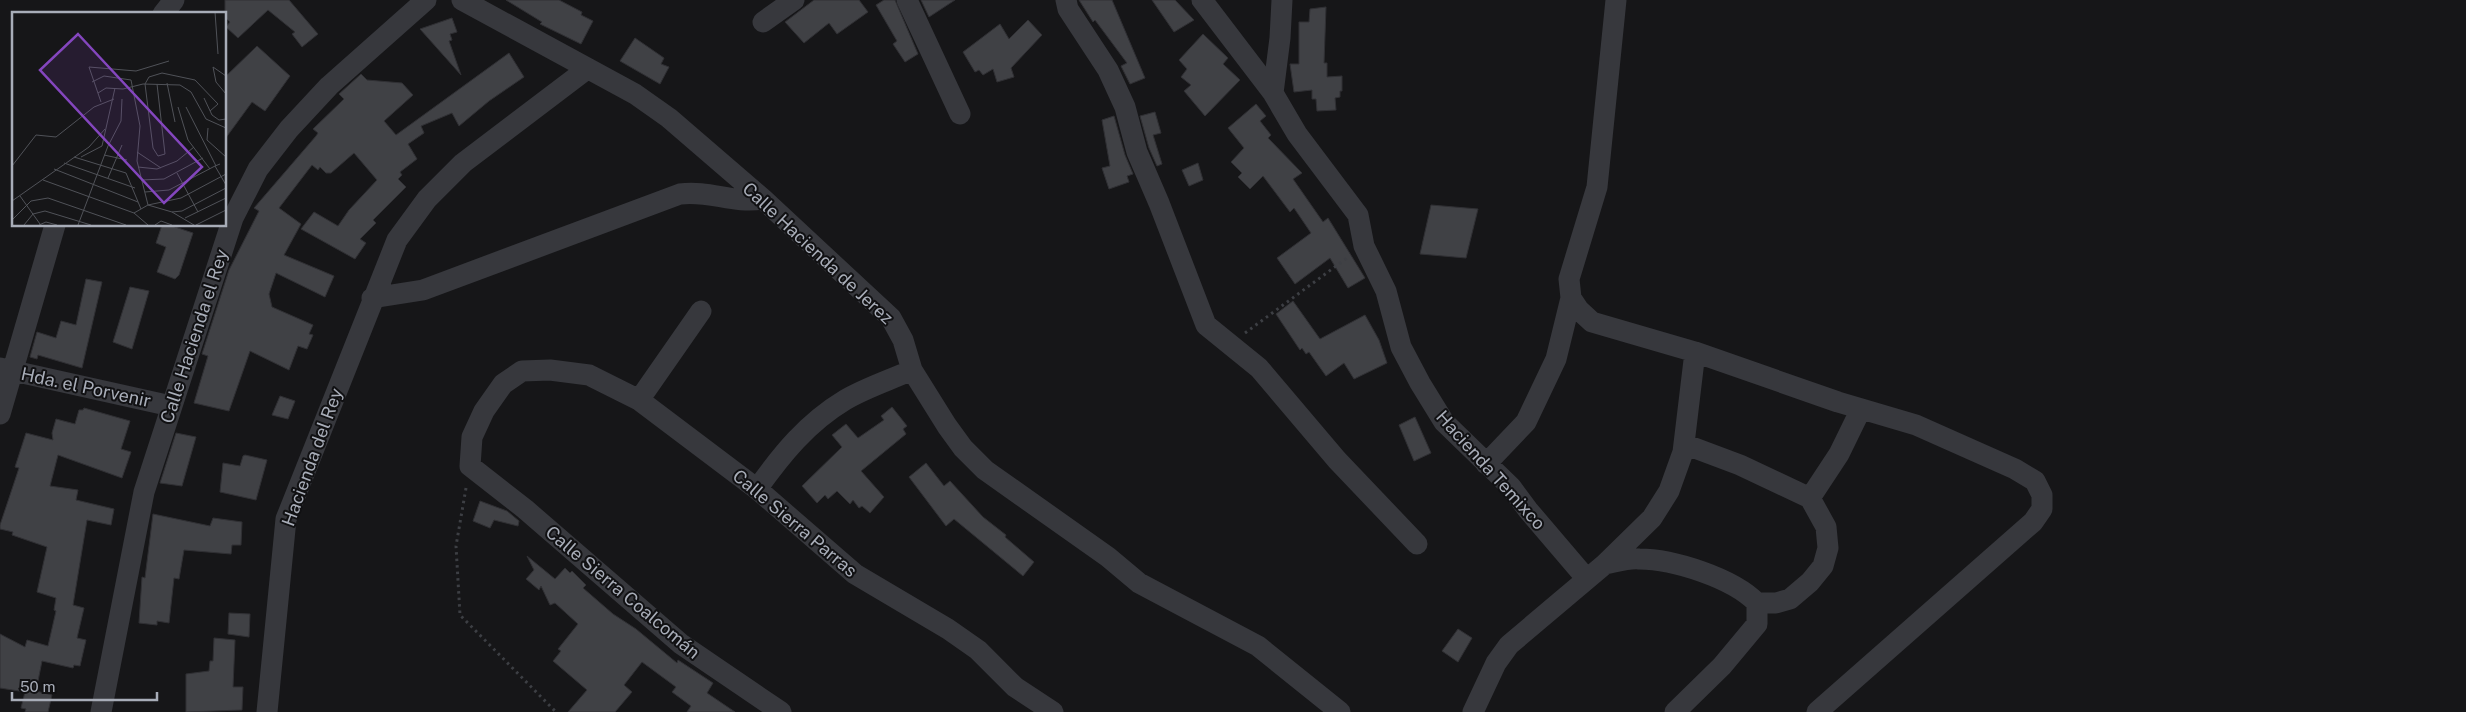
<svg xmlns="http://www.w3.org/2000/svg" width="2466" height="712" font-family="'Public Sans',sans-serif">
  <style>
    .building { fill: #404145; stroke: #303034 }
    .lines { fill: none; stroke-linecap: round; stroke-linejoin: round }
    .path { stroke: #3d3f44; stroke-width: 3; stroke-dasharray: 2.5 4; stroke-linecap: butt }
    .street { stroke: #37383d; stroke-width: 21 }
    .labels { text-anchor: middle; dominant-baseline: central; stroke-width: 4; stroke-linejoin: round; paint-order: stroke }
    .street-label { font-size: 18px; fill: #a8adb8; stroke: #111113 }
    .inset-road { fill: none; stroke: #505258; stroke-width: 1 }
    .view { fill: #8446be; fill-opacity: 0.15; stroke: #8446be; stroke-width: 2.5 }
    .inset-edge { fill: none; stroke: #a8adb8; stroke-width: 2.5 }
  </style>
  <rect width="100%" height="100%" fill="#161618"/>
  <path class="building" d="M 225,0 L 289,0 L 318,34 L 302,47 L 292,34 L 295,32 L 268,10 L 238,38 L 226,27 L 230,22 L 225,17 Z
    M 506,0 L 559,0 L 582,12 L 581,15 L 593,21 L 581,44 L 540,24 L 542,22 Z
    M 814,0 L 859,0 L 868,12 L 837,34 L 829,23 L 804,43 L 785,22 Z
    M 884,0 L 895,0 L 918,54 L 905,62 L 893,44 L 897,41 L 876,5 Z
    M 921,0 L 955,0 L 929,17 Z
    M 1079,0 L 1112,0 L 1145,78 L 1130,84 L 1121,66 L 1127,63 L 1095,20 L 1093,22 Z
    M 1152,0 L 1175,0 L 1194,20 L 1174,32 Z
    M 1326,7 L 1324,63 L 1327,63 L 1327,77 L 1342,76 L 1342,91 L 1340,91 L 1340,97 L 1335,98 L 1336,110 L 1317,111 L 1316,99 L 1312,99 L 1312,90 L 1294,92 L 1290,64 L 1299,64 L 1299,22 L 1309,22 L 1310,9 Z
    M 452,18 L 457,32 L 450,34 L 452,40 L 449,41 L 461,75 L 420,29 Z
    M 1028,20 L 1042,35 L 1011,68 L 1014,77 L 997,82 L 993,69 L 983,75 L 979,70 L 975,72 L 963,52 L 1000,24 L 1009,39 Z
    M 1203,34 L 1228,58 L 1223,64 L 1240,80 L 1205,116 L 1184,91 L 1191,85 L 1181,77 L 1187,69 L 1179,60 Z
    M 635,38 L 664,58 L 661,64 L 669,67 L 660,84 L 620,61 Z
    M 257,46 L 290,76 L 265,111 L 252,102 L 225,139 L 225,77 Z
    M 509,53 L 524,77 L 489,101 L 459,126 L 452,113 L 421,126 L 424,133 L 408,144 L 417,159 L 400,172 L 402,175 L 398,179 L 406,187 L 373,220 L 376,223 L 360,239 L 366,243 L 355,259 L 301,229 L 314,212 L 338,226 L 349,210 L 377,180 L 354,153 L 331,173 L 326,173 L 320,167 L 318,170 L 312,165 L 279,208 L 301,224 L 284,255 L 334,276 L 325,297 L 276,273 L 269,294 L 272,307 L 313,325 L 309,334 L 313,335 L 307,349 L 298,346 L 289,370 L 250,351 L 229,411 L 194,403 L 208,356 L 202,354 L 229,270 L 259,211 L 254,208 L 316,136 L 318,133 L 313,129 L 344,99 L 339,94 L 361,74 L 367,80 L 402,83 L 413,95 L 384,121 L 396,135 Z
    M 1256,104 L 1266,116 L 1260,121 L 1271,135 L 1268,138 L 1302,173 L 1293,179 L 1323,222 L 1328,218 L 1365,278 L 1348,288 L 1330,258 L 1295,284 L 1277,258 L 1311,233 L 1294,208 L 1290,212 L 1263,176 L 1250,189 L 1238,177 L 1242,173 L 1231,162 L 1244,148 L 1228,128 Z
    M 1155,112 L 1161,133 L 1153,135 L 1162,164 L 1157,166 L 1149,148 L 1140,116 Z
    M 1114,116 L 1125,155 L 1133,174 L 1127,176 L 1129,182 L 1109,189 L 1102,168 L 1110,166 L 1102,120 Z
    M 1198,163 L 1203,180 L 1189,186 L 1182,170 Z
    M 1431,205 L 1478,209 L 1466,258 L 1420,254 Z
    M 162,225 L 169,225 L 193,233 L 179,275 L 175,279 L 157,272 L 166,247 L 156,243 Z
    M 86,279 L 102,282 L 82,368 L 38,355 L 37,359 L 30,357 L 37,332 L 56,338 L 61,321 L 76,325 Z
    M 130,287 L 149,291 L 132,349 L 113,342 Z
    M 1293,301 L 1320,339 L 1365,315 L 1379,340 L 1387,363 L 1354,379 L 1344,363 L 1326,376 L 1309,352 L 1306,354 L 1302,348 L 1300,350 L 1276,314 Z
    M 280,396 L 295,401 L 288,419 L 272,415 Z
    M 892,407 L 907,426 L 903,429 L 906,434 L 861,471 L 884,497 L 870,513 L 862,506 L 859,508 L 853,500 L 850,504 L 837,491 L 828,499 L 825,495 L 817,503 L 802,486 L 842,447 L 832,435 L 846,424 L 858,438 L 884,420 L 881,416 Z
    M 84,408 L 130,421 L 121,449 L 131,452 L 122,478 L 58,455 L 50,486 L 78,490 L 76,500 L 114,509 L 111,525 L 87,520 L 73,605 L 84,608 L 77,638 L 86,640 L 80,666 L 74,665 L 73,668 L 42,661 L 36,691 L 52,695 L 48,712 L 25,712 L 26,709 L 21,708 L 25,692 L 0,688 L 0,634 L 25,647 L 27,640 L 48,646 L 56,611 L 54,610 L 56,598 L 37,592 L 47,547 L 12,535 L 13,532 L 0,529 L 0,525 L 19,468 L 15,467 L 26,433 L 53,440 L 52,433 L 56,419 L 75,424 L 79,410 L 83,410 Z
    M 1415,417 L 1431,453 L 1414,461 L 1399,425 Z
    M 176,433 L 196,437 L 182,486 L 160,483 Z
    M 245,455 L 267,460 L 256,500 L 220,492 L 223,463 L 240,466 L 243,456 Z
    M 926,463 L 944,486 L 950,481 L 983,517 L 1006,535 L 1005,537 L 1034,562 L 1023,576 L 954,519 L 946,526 L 909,477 Z
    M 480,501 L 507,511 L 519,521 L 518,526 L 494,520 L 490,528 L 473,521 Z
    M 153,514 L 210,526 L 213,518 L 242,522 L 241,545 L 232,545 L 231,554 L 184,550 L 179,579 L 174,578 L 169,623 L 157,621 L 157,625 L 139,623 L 142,577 L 145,578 Z
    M 527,556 L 555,579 L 565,568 L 570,573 L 572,571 L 586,585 L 583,588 L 613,614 L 636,629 L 677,663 L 678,660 L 713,683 L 707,693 L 735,712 L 687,712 L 691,706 L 672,692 L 676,687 L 642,662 L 624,685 L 632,692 L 615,712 L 568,712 L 587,690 L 553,661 L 561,651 L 558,649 L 578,624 L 555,603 L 550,605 L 541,586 L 539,590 L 526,579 L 534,570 Z
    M 229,613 L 250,614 L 249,637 L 228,634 Z
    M 1458,629 L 1472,638 L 1458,662 L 1442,651 Z
    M 214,638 L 235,640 L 233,687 L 243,687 L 242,710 L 186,712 L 186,674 L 209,671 L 210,661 L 213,661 Z"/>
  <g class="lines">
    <path class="path" d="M 1245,333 L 1347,258
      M 466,488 L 456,546 L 460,615 L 556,712"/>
    <path class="street" d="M 462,0 L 635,94 L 669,118 L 763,199 L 891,318 L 903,340 L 912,370 L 947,426 L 963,448 L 985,470 L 1108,557 L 1139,583 L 1258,646 L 1340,712
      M 907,0 L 960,114
      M 1066,0 L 1068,9 L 1108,70 L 1125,107 L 1137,152 L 1159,203 L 1206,325 L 1259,368 L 1337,460 L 1417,544
      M 1202,0 L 1273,93 L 1297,134 L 1358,215 L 1364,246 L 1386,291 L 1401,347 L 1420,383 L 1444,422 L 1511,487 L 1528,510 L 1586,578
      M 163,14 L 174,0
      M 763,22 L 794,0
      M 1273,93 L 1280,38 L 1282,0
      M 372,298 L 423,290 L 680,194 C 710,190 733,204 763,199
      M 1571,298 L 1579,310 L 1592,322 L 1695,352 L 1838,402 L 1916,425 L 2015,469 L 2035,481 L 2042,495 L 2042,509 L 2033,522 L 1817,712
      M 0,368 L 171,406
      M 639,400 L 701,311
      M 0,414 L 55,225
      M 1684,444 L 1740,465 L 1810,498 L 1826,527 L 1828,548 L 1823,566 L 1810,582 L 1790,599 L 1776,603 L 1757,603
      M 1486,464 L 1526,422 L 1556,359 L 1571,298 L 1569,279 L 1597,187 L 1616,0
      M 757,489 C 782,454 807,423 845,400 C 865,388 890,380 912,370
      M 1810,498 L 1839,454 L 1861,409
      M 1605,564 C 1616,562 1628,558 1639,559 C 1673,559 1733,578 1757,603
      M 101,712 L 144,492 L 233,218 L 258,169 L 289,129 L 329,86 L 426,0
      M 267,712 L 286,519 L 397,240 L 427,199 L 463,163 L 587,69
      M 781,712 L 681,644 L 525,509 L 470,466 L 472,437 L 484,411 L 503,384 L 522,371 L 550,370 L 589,375 L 639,400 L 757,489 L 855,574 L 948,629 L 978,650 L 1015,687 L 1053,712
      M 1473,712 L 1496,663 L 1509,645 L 1605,564 L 1652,518 L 1669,491 L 1683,452 L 1695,352
      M 1675,712 L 1722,666 L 1757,624 L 1757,603"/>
  </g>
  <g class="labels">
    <g class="street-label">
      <text transform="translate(818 253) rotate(43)">Calle Hacienda de Jerez</text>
      <text transform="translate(194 336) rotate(-72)">Calle Hacienda el Rey</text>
      <text transform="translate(86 387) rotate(12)">Hda. el Porvenir</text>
      <text transform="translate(312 457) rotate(-70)">Hacienda del Rey</text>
      <text transform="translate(1491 470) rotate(48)">Hacienda Temixco</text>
      <text transform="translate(795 523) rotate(40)">Calle Sierra Parras</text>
      <text transform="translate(623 592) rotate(40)">Calle Sierra Coalcomán</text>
    </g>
  </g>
  <g transform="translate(12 12)">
    <rect width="214" height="214" fill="#161618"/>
    <path class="inset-road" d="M 203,0 L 206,42M 214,64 L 201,55 L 204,70 L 214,82M 80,70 L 92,64 L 119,68 L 128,114 L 125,149 L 136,193 L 160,200 L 182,213M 155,71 L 163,110M 145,72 L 153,142 L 146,144 L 141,136 L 133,72 L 137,65 L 150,61 L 183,68 L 206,92 L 198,99M 86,81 L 94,76 L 111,77 L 131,72 L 168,73 L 179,80 L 194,107 L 214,116M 192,86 L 200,103 L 207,108 L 214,107M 89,90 L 77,55 L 124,59 L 157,49M 166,95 L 176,128 L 198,157M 174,95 L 204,154M 196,116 L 195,128 L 214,145M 125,140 L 149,156M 92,143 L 115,148M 62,145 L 114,161 L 129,197M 69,145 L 90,134 L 103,76M 52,151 L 123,176M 208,152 L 203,154 L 214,173M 0,154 L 24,123 L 44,125 L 82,95 L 102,87M 126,155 L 145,157 L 165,149 L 182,135M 42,157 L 126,190M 165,161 L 186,200M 96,166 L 110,133M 31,168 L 122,201 L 136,213M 129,168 L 152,167 L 191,146M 133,180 L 157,178 L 203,154M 8,184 L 28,212M 0,189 L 77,135 L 93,117M 160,200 L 170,199 L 214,176M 122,201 L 136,193 L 169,186 L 214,162M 173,206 L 214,186M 0,208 L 19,189 L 36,186 L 114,213M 12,213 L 21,202 L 33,199 L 79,213M 27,213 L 34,210 L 45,213M 66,213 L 96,134 L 109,109 L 110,87M 143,213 L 149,209 L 160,213M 184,213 L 214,198"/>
    <path class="view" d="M 66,22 L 190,155 L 152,191 L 28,58 Z"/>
    <rect width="214" height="214" class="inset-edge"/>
  </g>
  <path d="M12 692v8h145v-8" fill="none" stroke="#a8adb8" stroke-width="2.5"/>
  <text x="20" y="692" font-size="15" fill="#a8adb8" stroke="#111113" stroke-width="4" paint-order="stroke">50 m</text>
</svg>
